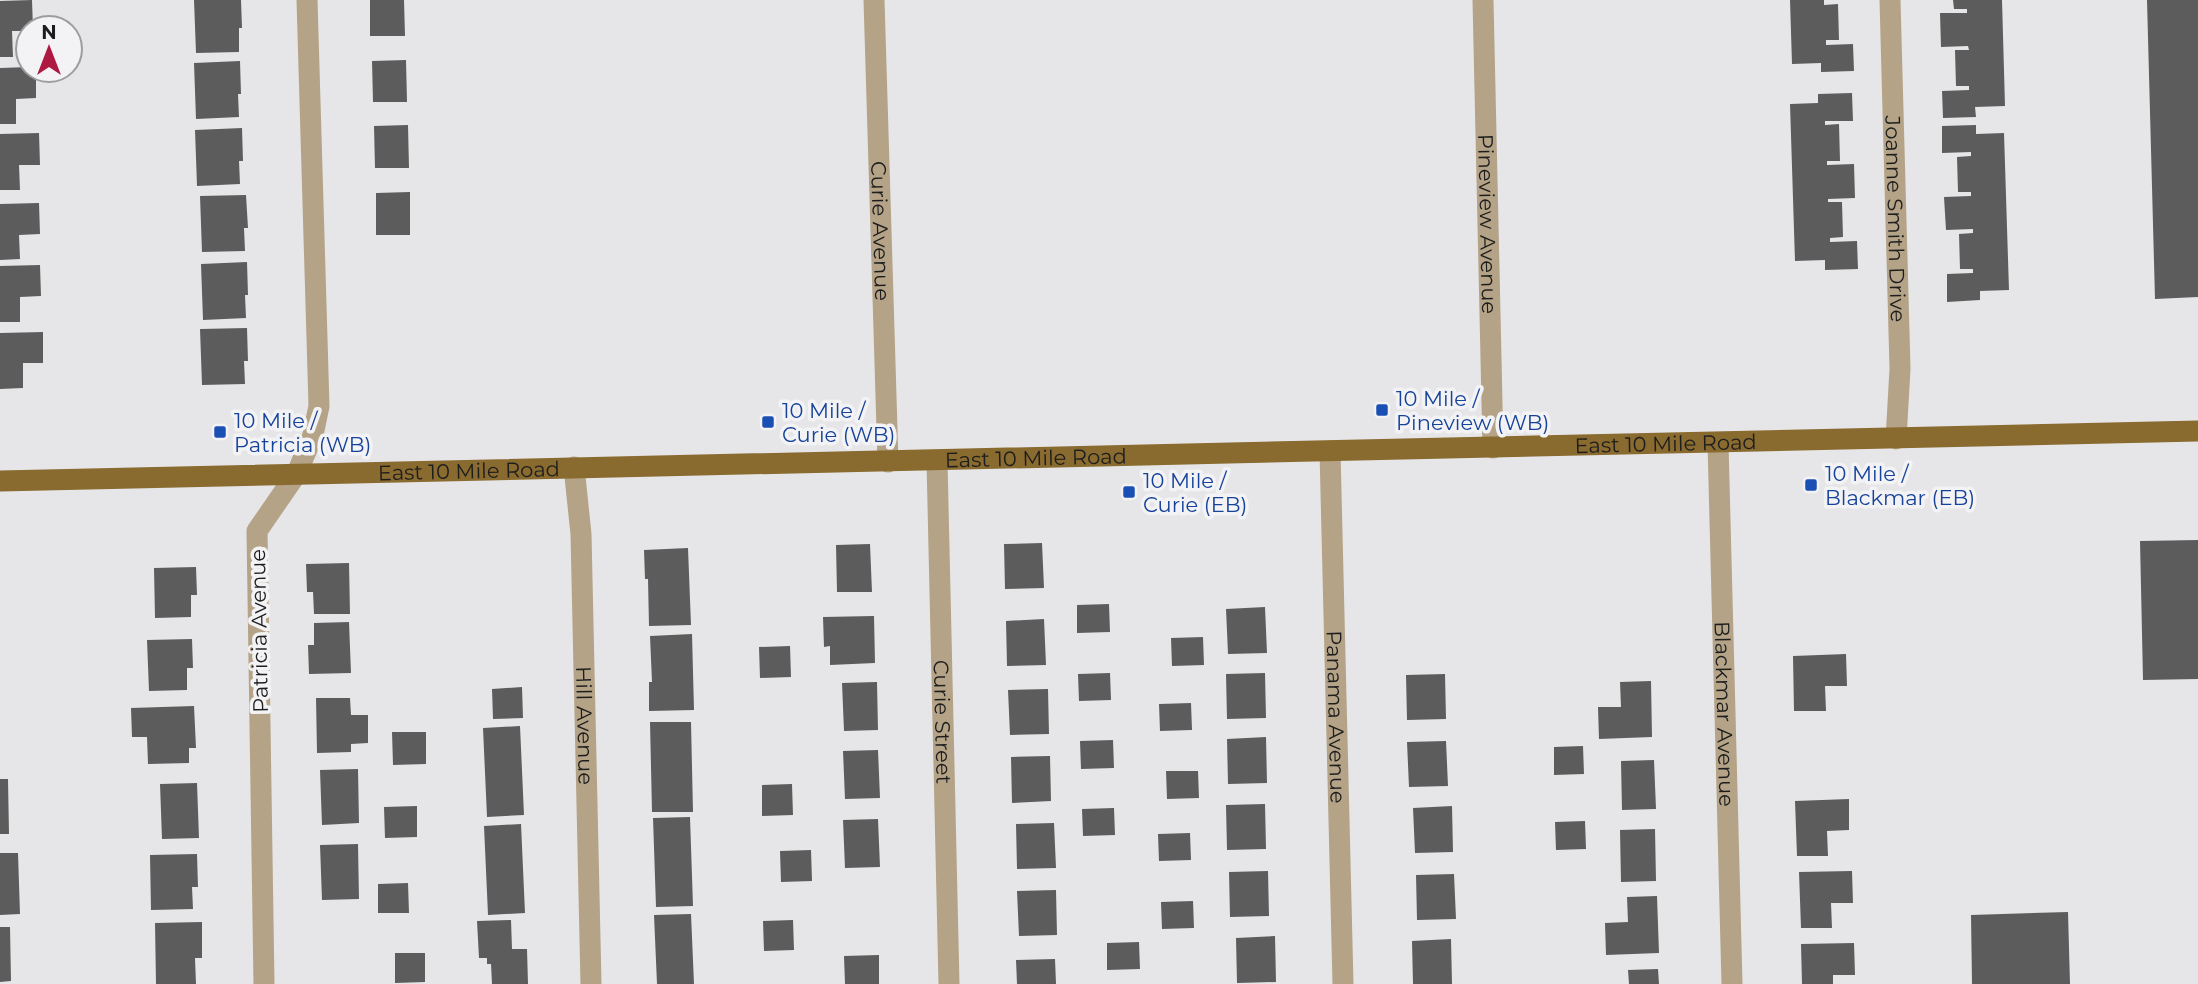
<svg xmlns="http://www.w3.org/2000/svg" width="2198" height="984" font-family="Montserrat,sans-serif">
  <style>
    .building { fill: #5d5c5d }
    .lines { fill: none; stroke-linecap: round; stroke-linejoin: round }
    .minor { stroke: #b4a386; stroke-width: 21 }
    .major { stroke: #896a2f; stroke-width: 21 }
    .transit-dot { fill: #1a4fb4; stroke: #f3f3f5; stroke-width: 2.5 }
    .labels { text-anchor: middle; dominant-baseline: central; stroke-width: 7; stroke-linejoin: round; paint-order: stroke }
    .street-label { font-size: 21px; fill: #1d1d1e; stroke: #f3f3f5 }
    .transit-label { font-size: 21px; fill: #164399; stroke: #f3f3f5; text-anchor: start }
  </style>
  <rect width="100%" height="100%" fill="#e6e6e8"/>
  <path class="building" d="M 32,0 L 33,28 L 28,28 L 28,31 L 12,31 L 13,57 L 0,57 L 0,1 Z
    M 194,0 L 241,0 L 242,28 L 239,28 L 239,52 L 196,53 Z
    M 370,0 L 404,0 L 405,36 L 370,36 Z
    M 1790,0 L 1824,0 L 1824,5 L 1838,4 L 1839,40 L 1826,40 L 1826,45 L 1853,44 L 1854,71 L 1821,72 L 1821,63 L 1792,64 Z
    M 1953,0 L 2002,0 L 2005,106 L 1975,107 L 1976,117 L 1943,118 L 1942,91 L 1969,90 L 1969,86 L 1956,86 L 1955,50 L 1969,50 L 1968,46 L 1941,47 L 1940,13 L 1967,13 L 1967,9 L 1954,9 Z
    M 2147,0 L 2198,0 L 2198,297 L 2155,299 Z
    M 406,60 L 407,102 L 373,102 L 372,61 Z
    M 240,61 L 241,94 L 238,94 L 239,117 L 196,119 L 194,63 Z
    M 28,67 L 28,70 L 36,70 L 36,98 L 16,99 L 16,124 L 0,124 L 0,68 Z
    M 1852,93 L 1853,121 L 1825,121 L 1825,125 L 1839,124 L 1840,161 L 1827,161 L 1827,165 L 1854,164 L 1855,198 L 1828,199 L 1828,202 L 1842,202 L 1843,237 L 1830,238 L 1830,242 L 1857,241 L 1858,269 L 1825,270 L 1825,260 L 1795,261 L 1790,104 L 1818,103 L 1818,94 Z
    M 408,125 L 409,168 L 375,168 L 374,126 Z
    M 1976,125 L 1976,134 L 2004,133 L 2009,290 L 1980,291 L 1980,300 L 1947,302 L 1947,274 L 1973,273 L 1973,269 L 1960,269 L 1959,234 L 1973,233 L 1973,229 L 1946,230 L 1944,197 L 1971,196 L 1971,192 L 1958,192 L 1957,157 L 1971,156 L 1971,152 L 1942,153 L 1942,126 Z
    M 242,128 L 243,161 L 239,161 L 240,184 L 197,186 L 195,130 Z
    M 39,133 L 40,165 L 19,165 L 20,190 L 0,190 L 0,134 Z
    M 410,192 L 410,235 L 376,235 L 376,193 Z
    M 246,195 L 248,228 L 244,228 L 245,251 L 202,252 L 200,196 Z
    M 39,203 L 40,234 L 19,235 L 20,259 L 0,260 L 0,204 Z
    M 247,262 L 248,295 L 245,295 L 246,318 L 203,320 L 201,264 Z
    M 40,265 L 41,296 L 20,297 L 20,322 L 0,322 L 0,266 Z
    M 247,328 L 248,361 L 244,361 L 245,384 L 202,385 L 200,329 Z
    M 43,332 L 43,363 L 23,363 L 23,388 L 0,389 L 0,333 Z
    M 2198,540 L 2198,679 L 2143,680 L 2140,541 Z
    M 1042,543 L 1044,588 L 1005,589 L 1004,544 Z
    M 870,544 L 872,592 L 837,592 L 836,545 Z
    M 688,548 L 691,625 L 649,626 L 648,579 L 645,579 L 644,550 Z
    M 349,563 L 350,614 L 314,614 L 313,592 L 307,592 L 306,564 Z
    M 196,567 L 197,595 L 191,595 L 191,617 L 155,618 L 154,568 Z
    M 1109,604 L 1110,632 L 1077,633 L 1077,605 Z
    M 1265,607 L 1267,653 L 1228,654 L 1226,609 Z
    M 874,616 L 875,663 L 830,665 L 830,646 L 824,647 L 823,617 Z
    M 1044,619 L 1046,665 L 1007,666 L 1006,621 Z
    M 349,622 L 351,673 L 309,674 L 308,645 L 314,645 L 314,623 Z
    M 692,634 L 694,710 L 649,711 L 649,682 L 652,682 L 650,636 Z
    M 1203,637 L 1204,665 L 1172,666 L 1171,638 Z
    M 192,639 L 193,668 L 187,668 L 187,690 L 149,691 L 147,640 Z
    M 790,646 L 791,677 L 760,678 L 759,647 Z
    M 1846,654 L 1847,686 L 1825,686 L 1826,711 L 1794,711 L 1793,656 Z
    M 1110,673 L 1111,700 L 1079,701 L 1078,674 Z
    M 1265,673 L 1266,718 L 1227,719 L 1226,674 Z
    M 1445,674 L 1446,719 L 1407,720 L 1406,675 Z
    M 1651,681 L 1652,737 L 1599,739 L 1598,707 L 1621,707 L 1620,682 Z
    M 877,682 L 878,730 L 844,731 L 842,683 Z
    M 522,687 L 523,718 L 493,719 L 492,689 Z
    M 1048,689 L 1049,734 L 1010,735 L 1008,690 Z
    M 316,698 L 350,698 L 351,715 L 368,715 L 368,743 L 351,744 L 351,752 L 317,753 Z
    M 1191,703 L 1192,730 L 1160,731 L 1159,704 Z
    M 194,706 L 196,748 L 189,748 L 189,763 L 148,764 L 147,737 L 132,737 L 131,708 Z
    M 650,722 L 691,722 L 693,812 L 652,812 Z
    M 520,726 L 524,815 L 487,817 L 483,728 Z
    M 392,732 L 426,732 L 426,764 L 393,765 Z
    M 1266,737 L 1267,783 L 1228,784 L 1227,739 Z
    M 1113,740 L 1114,768 L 1081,769 L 1080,741 Z
    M 1446,741 L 1448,786 L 1409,787 L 1407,742 Z
    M 1583,746 L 1584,774 L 1554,775 L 1554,747 Z
    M 878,750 L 880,798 L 845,799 L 843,751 Z
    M 1050,756 L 1051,801 L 1012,803 L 1011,757 Z
    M 1654,760 L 1656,809 L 1622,810 L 1621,761 Z
    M 358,769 L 359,823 L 322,825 L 320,770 Z
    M 1166,771 L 1198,771 L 1199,798 L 1167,799 Z
    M 0,779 L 8,779 L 9,834 L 0,834 Z
    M 197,783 L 199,838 L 162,839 L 160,784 Z
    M 792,784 L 793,815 L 762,816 L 762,785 Z
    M 1849,799 L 1849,830 L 1827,831 L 1828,856 L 1797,856 L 1795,801 Z
    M 1265,804 L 1266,849 L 1227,850 L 1226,805 Z
    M 417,806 L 417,837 L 385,838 L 384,807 Z
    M 1452,806 L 1453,852 L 1415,853 L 1413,808 Z
    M 1114,808 L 1115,835 L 1083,836 L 1082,809 Z
    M 690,817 L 693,906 L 656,907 L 653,818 Z
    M 878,819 L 880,867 L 845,868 L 843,820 Z
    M 1585,821 L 1586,849 L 1556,850 L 1555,822 Z
    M 1054,823 L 1056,868 L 1017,869 L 1016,824 Z
    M 521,824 L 525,913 L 488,915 L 484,826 Z
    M 1655,829 L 1656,881 L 1621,882 L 1620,830 Z
    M 1190,833 L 1191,860 L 1159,861 L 1158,834 Z
    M 358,844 L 359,899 L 322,900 L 320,845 Z
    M 811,850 L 812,881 L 781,882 L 780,851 Z
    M 0,853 L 18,853 L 20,914 L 0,915 Z
    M 197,854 L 198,887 L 192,887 L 193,909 L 151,910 L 150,855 Z
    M 1268,871 L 1269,916 L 1230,917 L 1229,872 Z
    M 1852,871 L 1853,903 L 1831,903 L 1832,928 L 1801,928 L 1799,872 Z
    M 1454,874 L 1456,919 L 1417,920 L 1416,875 Z
    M 408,883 L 409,913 L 378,913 L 378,884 Z
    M 1056,890 L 1057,935 L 1019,936 L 1017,891 Z
    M 1657,896 L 1659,953 L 1606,955 L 1605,923 L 1628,922 L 1627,897 Z
    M 1193,901 L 1194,928 L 1162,929 L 1161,902 Z
    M 2068,912 L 2070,984 L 1972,984 L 1971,915 Z
    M 691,914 L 694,984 L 657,984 L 654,915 Z
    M 511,920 L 512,949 L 527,949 L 528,984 L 492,984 L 491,964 L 487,964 L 487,958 L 479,958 L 477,921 Z
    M 793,920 L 794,950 L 764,951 L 763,921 Z
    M 202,922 L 202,958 L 195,958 L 196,984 L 156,984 L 155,923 Z
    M 0,927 L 10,927 L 11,981 L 0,982 Z
    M 1275,936 L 1276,982 L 1237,983 L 1236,938 Z
    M 1451,939 L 1452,984 L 1413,984 L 1412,941 Z
    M 1139,942 L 1140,969 L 1107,970 L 1107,943 Z
    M 1854,943 L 1855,975 L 1833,975 L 1833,984 L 1802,984 L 1801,944 Z
    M 395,953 L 425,953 L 425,982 L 395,983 Z
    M 879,955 L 879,984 L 845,984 L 844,956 Z
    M 1055,959 L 1056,984 L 1017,984 L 1016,960 Z
    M 1658,969 L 1659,984 L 1629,984 L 1628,970 Z"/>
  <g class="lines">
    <g class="minor">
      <path id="s1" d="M 874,0 L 888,462"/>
      <path id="s2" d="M 1483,0 L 1493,448"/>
      <path id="s3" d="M 1890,0 L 1900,369 L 1896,439"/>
      <path id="s4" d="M 1718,443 L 1732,984"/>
      <path id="s5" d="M 1330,451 L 1343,984"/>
      <path id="s6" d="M 937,461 L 949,984"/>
      <path id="s7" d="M 574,467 L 581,534 L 591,984"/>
      <path d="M 264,984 L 257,531 L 297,473 L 313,435 L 319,406 L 307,0"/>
    </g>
    <path class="major" id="s8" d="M 0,481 L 2198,431"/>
  </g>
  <g class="transit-dot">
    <rect x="1375" y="403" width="14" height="14" rx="3.5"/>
    <rect x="761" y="415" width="14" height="14" rx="3.5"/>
    <rect x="213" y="425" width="14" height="14" rx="3.5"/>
    <rect x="1804" y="478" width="14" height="14" rx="3.5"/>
    <rect x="1122" y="485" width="14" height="14" rx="3.5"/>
  </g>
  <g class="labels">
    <g class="street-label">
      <text stroke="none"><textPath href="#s3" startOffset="219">Joanne Smith Drive</textPath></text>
      <text stroke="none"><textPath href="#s2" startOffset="224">Pineview Avenue</textPath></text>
      <text stroke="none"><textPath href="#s1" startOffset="231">Curie Avenue</textPath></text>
      <text stroke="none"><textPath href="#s8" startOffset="1666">East 10 Mile Road</textPath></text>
      <text stroke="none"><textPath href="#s8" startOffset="1036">East 10 Mile Road</textPath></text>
      <text stroke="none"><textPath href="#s8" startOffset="469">East 10 Mile Road</textPath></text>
      <text transform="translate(259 631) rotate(-91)">Patricia Avenue</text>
      <text stroke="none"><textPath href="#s4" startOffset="271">Blackmar Avenue</textPath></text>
      <text stroke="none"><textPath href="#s5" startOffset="266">Panama Avenue</textPath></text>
      <text stroke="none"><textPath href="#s6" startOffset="261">Curie Street</textPath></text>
      <text stroke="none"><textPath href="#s7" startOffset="259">Hill Avenue</textPath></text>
    </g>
    <g class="transit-label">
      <text x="1396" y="398">10 Mile /<tspan x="1396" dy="24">Pineview (WB)</tspan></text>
      <text x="782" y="410">10 Mile /<tspan x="782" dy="24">Curie (WB)</tspan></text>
      <text x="234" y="420">10 Mile /<tspan x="234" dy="24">Patricia (WB)</tspan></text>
      <text x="1825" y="473">10 Mile /<tspan x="1825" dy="24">Blackmar (EB)</tspan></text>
      <text x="1143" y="480">10 Mile /<tspan x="1143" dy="24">Curie (EB)</tspan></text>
    </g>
  </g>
  <g transform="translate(49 49)"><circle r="33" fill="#f3f3f5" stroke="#9d9d9f" stroke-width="2"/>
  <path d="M0-5L12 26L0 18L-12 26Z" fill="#ad1941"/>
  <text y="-10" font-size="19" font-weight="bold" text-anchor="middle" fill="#1d1d1e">N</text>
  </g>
</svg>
